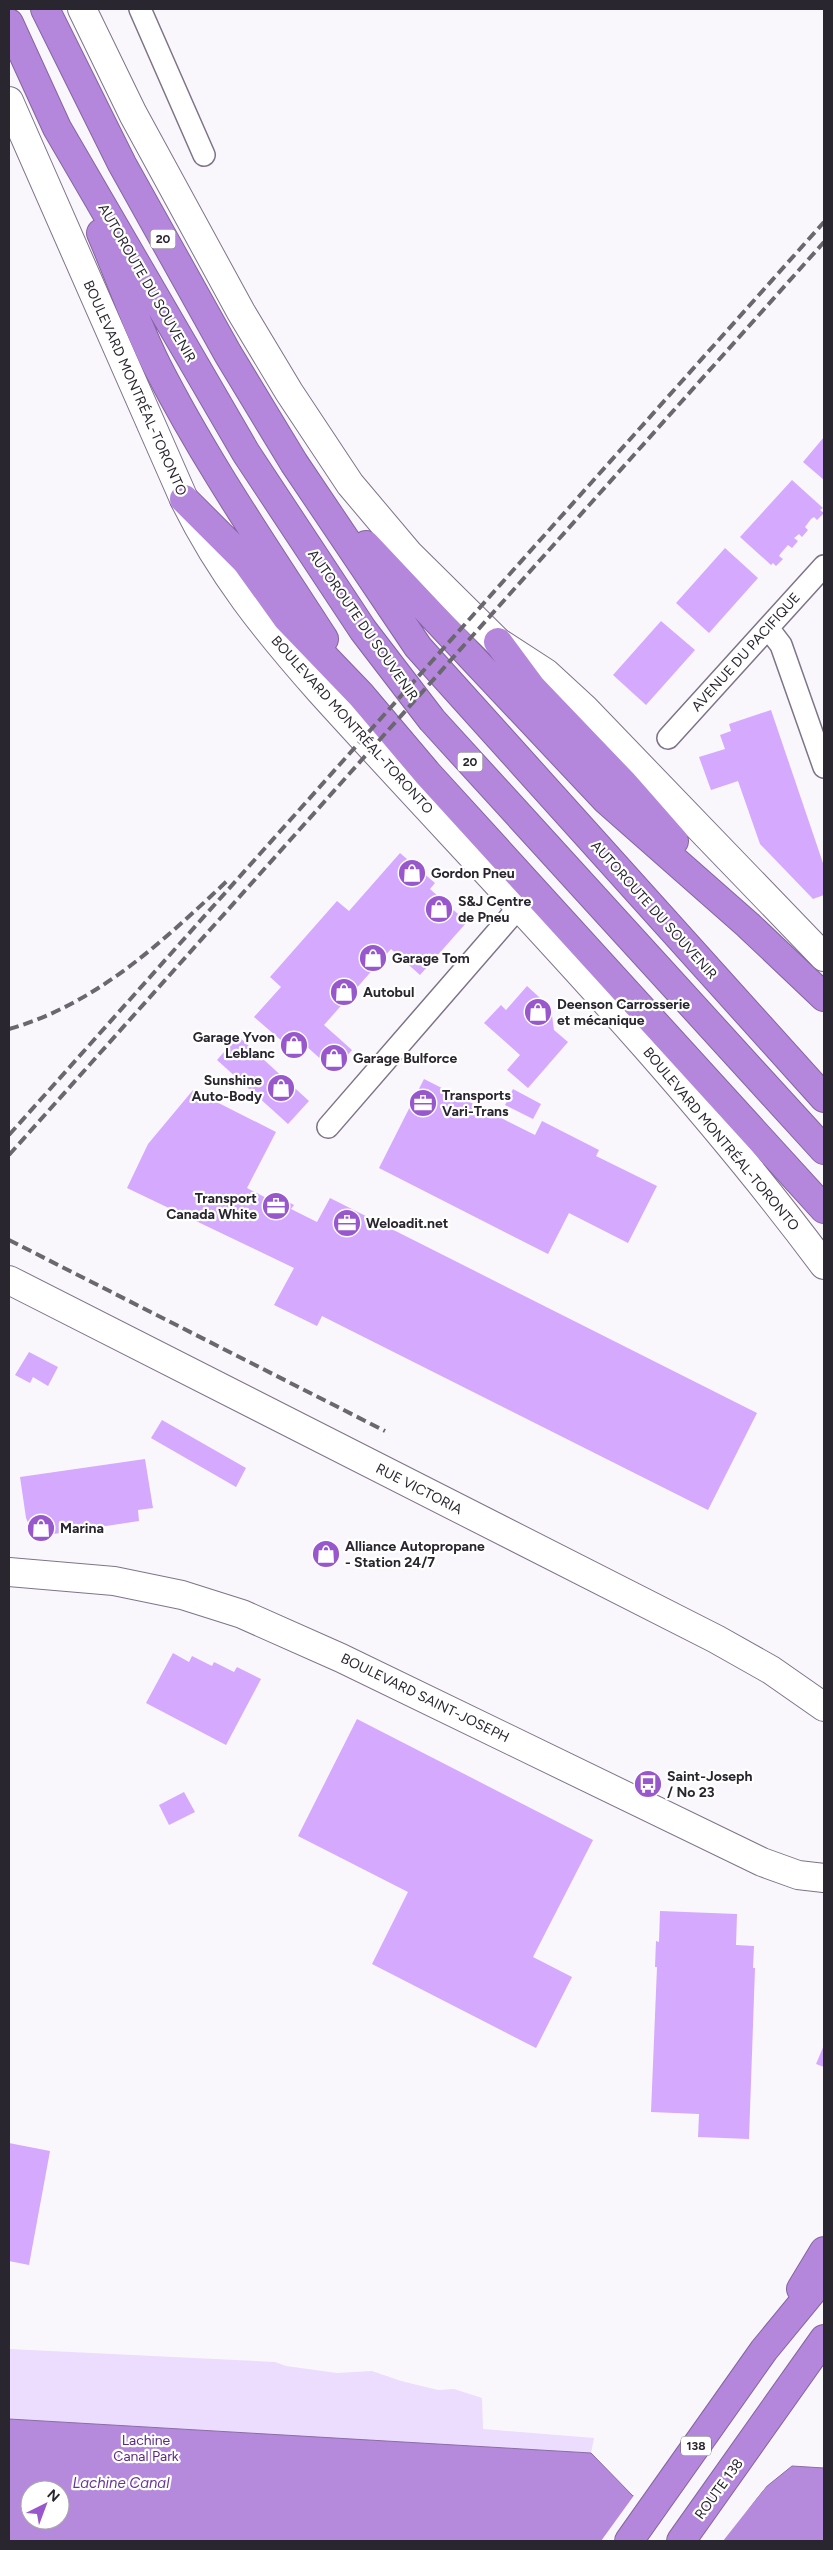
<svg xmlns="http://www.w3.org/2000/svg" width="833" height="2550" font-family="Figtree,sans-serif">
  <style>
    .green { fill: #ecdcfd; fill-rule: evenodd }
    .water { fill: #b58adc; stroke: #8b6ca8; fill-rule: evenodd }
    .pier { fill: #faf7fc }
    .building { fill: #d5a9fd }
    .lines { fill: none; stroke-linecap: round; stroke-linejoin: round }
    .street-casing { stroke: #7e7489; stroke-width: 24 }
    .secondary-casing { stroke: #7e7489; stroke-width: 30 }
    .highway-casing { stroke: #8465a0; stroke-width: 30 }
    .street { stroke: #fff; stroke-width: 21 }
    .secondary { stroke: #fff; stroke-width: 28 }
    .highway { stroke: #b487dd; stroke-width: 28 }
    .rail { stroke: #6a676e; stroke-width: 4; stroke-dasharray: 10 5; stroke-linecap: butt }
    .labels { text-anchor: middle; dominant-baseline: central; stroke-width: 4.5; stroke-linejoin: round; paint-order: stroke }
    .shield { fill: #fff; stroke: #6a676d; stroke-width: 1 }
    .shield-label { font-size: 12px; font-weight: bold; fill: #2a262f }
    .street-label { font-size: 14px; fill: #2a262f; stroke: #fff }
    .poi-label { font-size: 14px; font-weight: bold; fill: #2a262f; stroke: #fff; text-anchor: start }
    .park-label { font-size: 14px; fill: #5f2887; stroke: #fff }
    .water-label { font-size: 15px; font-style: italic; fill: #6b3494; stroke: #fff }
  </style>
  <rect width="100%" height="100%" fill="#faf7fc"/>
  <path class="green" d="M 9,2349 L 275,2362 L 286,2366 L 337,2373 L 372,2371 L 401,2381 L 438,2390 L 454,2389 L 482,2398 L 483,2429 L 594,2438 L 591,2453 L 633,2496 L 748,2509 L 766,2487 L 792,2466 L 824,2468 L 824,2541 L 9,2541 ZM 30,2490 L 60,2490 L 60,2520 L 30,2520 Z"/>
  <path class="water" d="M 9,2419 L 591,2453 L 633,2496 L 748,2509 L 766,2487 L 792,2466 L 824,2468 L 824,2541 L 9,2541 ZM 30,2490 L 60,2490 L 60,2520 L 30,2520 Z"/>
  <path class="pier" d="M 772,2479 L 723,2541 L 601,2541 L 635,2494 L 747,2506 Z"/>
  <path class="building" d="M 824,437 L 824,480 L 803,462 Z
    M 792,480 L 823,508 L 820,510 L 824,513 L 817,520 L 814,517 L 811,519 L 805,527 L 808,530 L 802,537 L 799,534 L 794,538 L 798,541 L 792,548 L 788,545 L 781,553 L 779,556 L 783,559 L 776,566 L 773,563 L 771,565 L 740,537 Z
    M 725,548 L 758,578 L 709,633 L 676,603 Z
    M 661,621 L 695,650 L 646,705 L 613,675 Z
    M 771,710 L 824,866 L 824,895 L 813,899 L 760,844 L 738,781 L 711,790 L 699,757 L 725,749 L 720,735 L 731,731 L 729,724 Z
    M 400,853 L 435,883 L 430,889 L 467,922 L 420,975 L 391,949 L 324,1025 L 352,1050 L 334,1071 L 305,1045 L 297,1054 L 254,1017 L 281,987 L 270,977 L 337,901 L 349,911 Z
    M 527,986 L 551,1008 L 554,1030 L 568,1042 L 528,1088 L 507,1070 L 520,1055 L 484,1023 L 501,1005 L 506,1010 Z
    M 238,1036 L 309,1101 L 288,1124 L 217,1060 Z
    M 424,1079 L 535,1135 L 542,1121 L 599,1150 L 596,1156 L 657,1186 L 628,1243 L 569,1213 L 548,1254 L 379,1168 Z
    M 513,1089 L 541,1104 L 533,1119 L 505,1105 Z
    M 193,1090 L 276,1132 L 247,1188 L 276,1203 L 279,1197 L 294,1205 L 291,1209 L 317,1222 L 330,1198 L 757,1413 L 708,1510 L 322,1316 L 317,1326 L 274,1305 L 294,1268 L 127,1188 L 148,1144 Z
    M 29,1352 L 58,1367 L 48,1386 L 33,1377 L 30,1383 L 15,1375 Z
    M 162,1420 L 246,1468 L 236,1487 L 151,1438 Z
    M 145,1459 L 153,1508 L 138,1510 L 139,1521 L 34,1537 L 26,1518 L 20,1477 Z
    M 327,1540 L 338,1546 L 331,1561 L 319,1555 Z
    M 173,1653 L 189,1662 L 192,1656 L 212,1666 L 214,1662 L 234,1672 L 237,1667 L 261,1679 L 226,1745 L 146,1703 Z
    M 357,1719 L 593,1840 L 533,1957 L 572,1977 L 536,2048 L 372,1964 L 408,1892 L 298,1836 Z
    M 184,1792 L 195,1812 L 169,1825 L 159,1805 Z
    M 660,1911 L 737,1914 L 736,1945 L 754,1946 L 753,1968 L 755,1968 L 749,2139 L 698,2137 L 699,2114 L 651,2112 L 657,1967 L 655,1967 L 656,1941 L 659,1942 Z
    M 824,2045 L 824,2067 L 816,2064 Z
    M 9,2143 L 50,2151 L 29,2265 L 9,2261 Z"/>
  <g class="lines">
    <defs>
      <path id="street" d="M 140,9 L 204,155
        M 768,628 L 781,645 L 824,767
        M 668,738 L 824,566
        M 328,1127 L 518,908"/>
      <path id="secondary" d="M 82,9 L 133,114 L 241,312 L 289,392 L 350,484 L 409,554 L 498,642 L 546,673 L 584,708 L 824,957
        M 9,101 L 184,499 C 220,573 266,630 320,691 C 491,880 672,1061 824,1265
        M 9,1280 L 716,1639 L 771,1670 L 824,1707
        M 9,1572 L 114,1581 L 182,1595 L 242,1614 L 341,1658 L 762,1862 L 798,1875 L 824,1878"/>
      <path id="highway" d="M 45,9 L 122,164 L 228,354 L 294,463 L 418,647 L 824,1098
        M 9,23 L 57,128 L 246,453 L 363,630 L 432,720 L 824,1150
        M 101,233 C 120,277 136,324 157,366 C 206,462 266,549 324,639
        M 184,499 L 246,561 L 287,618 L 361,695 L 427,773 L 824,1209
        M 366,545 L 606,800 L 748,925 L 824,997
        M 498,642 L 532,688 L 624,784 L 674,841
        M 801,2289 L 824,2251
        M 629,2541 L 764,2350 L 824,2277
        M 681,2541 L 824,2339"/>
    </defs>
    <use href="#street" class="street-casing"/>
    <use href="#secondary" class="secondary-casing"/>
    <use href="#highway" class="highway-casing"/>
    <use href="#street" class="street"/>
    <use href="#secondary" class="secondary"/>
    <use href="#highway" class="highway"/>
    <path class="rail" d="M 9,1029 C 97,1004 162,942 227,881
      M 9,1135 L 824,222
      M 9,1155 L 824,242
      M 9,1240 L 385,1431"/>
  </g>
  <defs>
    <symbol id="shop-disc" viewBox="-11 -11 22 22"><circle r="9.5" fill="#9957cd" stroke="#fff"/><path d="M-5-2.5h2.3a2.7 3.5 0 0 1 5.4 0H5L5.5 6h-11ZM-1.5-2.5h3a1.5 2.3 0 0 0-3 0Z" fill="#fff"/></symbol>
    <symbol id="office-disc" viewBox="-11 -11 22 22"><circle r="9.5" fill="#9957cd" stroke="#fff"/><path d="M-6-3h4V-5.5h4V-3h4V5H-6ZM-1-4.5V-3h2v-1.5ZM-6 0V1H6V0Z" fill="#fff"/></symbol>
    <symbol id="bus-disc" viewBox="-11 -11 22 22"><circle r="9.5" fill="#9957cd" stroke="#fff"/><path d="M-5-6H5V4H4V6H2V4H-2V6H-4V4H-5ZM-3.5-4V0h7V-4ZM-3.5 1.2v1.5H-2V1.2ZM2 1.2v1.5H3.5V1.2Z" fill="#fff"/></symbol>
  </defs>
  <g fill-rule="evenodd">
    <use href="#shop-disc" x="396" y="857" width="32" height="32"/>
    <use href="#shop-disc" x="423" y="893" width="32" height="32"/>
    <use href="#shop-disc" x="357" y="942" width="32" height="32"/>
    <use href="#shop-disc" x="328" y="976" width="32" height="32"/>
    <use href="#shop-disc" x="522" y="996" width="32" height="32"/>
    <use href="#shop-disc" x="278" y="1029" width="32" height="32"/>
    <use href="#shop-disc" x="318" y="1042" width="32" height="32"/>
    <use href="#shop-disc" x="265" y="1072" width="32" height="32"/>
    <use href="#office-disc" x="407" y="1087" width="32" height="32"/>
    <use href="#office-disc" x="260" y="1190" width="32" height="32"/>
    <use href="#office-disc" x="331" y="1207" width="32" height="32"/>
    <use href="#shop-disc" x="25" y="1512" width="32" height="32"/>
    <use href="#shop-disc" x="310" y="1538" width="32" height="32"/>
    <use href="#bus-disc" x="632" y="1768" width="32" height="32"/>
  </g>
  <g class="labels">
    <g class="shield">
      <rect x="150.5" y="229.5" width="25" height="19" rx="4"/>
      <rect x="457.5" y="752.5" width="25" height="19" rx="4"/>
      <rect x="681" y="2436.5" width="30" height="19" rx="4"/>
    </g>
    <g class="shield-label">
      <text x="163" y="239">20</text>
      <text x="470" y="762">20</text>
      <text x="696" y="2446">138</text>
    </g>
    <g class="street-label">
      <text transform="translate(147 283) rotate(60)">AUTOROUTE DU SOUVENIR</text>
      <text transform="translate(135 388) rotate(66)">BOULEVARD MONTRÉAL-TORONTO</text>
      <text transform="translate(363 625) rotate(55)">AUTOROUTE DU SOUVENIR</text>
      <text transform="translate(746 652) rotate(-48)">AVENUE DU PACIFIQUE</text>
      <text transform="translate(352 725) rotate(48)">BOULEVARD MONTRÉAL-TORONTO</text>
      <text transform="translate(654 910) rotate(48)">AUTOROUTE DU SOUVENIR</text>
      <text transform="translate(721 1139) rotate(50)">BOULEVARD MONTRÉAL-TORONTO</text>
      <text transform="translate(419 1489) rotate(27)">RUE VICTORIA</text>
      <text transform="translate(425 1698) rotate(26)">BOULEVARD SAINT-JOSEPH</text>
      <text transform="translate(719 2489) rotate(-54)">ROUTE 138</text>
    </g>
    <g class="poi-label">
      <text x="431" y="873">Gordon Pneu</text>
      <text x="458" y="901">S&amp;J Centre<tspan x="458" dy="16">de Pneu</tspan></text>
      <text x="392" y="958">Garage Tom</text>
      <text x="363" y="992">Autobul</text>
      <text x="557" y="1004">Deenson Carrosserie<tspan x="557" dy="16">et mécanique</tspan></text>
      <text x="275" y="1037" text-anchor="end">Garage Yvon<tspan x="275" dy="16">Leblanc</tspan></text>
      <text x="353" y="1058">Garage Bulforce</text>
      <text x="262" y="1080" text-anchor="end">Sunshine<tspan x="262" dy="16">Auto-Body</tspan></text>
      <text x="442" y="1095">Transports<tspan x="442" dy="16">Vari-Trans</tspan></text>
      <text x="257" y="1198" text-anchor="end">Transport<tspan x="257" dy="16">Canada White</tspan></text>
      <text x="366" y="1223">Weloadit.net</text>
      <text x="60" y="1528">Marina</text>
      <text x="345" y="1546">Alliance Autopropane<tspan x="345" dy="16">- Station 24/7</tspan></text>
      <text x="667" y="1776">Saint-Joseph<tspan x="667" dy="16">/ No 23</tspan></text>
    </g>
    <g class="park-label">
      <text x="146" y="2440">Lachine<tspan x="146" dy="16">Canal Park</tspan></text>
    </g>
    <g class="water-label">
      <text x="121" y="2483">Lachine Canal</text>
    </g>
  </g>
  <rect width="833" height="2550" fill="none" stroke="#2a262f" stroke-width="20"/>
  <g transform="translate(45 2505) rotate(42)"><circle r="24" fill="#ffffff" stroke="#aaa8ac"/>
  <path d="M0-4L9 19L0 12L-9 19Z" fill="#9957cd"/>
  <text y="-8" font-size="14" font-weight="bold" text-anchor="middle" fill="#2a262f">N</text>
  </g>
</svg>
